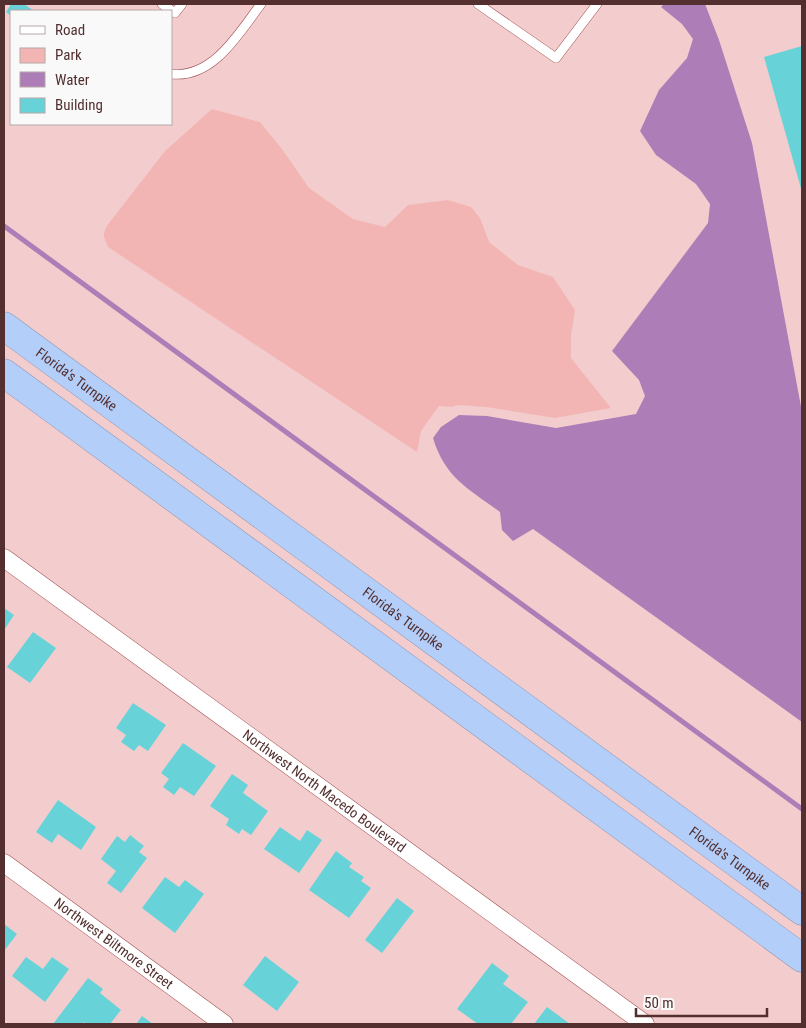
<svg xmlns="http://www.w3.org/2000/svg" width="806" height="1028" font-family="'Roboto Condensed',sans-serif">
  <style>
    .green { fill: #f2b5b4 }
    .water { fill: #ac7db7 }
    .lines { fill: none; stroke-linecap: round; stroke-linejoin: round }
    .stream { stroke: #ac7db7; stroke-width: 5 }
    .building { fill: #67d3d8 }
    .lane-casing { stroke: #a04f52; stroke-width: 10 }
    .street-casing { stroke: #a04f52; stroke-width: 19 }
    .highway-casing { stroke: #9196b2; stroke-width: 29 }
    .lane { stroke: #fff; stroke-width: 9 }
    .street { stroke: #fff; stroke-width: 18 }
    .highway { stroke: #b3cef9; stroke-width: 28 }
    .labels { text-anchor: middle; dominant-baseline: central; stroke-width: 4; stroke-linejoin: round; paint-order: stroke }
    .street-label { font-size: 14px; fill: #532f2f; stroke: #f9f9f9 }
  </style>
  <rect width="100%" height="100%" fill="#f3cdcd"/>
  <path class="green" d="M 212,109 L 260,122 L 282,149 L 309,188 L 353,219 L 385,227 L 408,205 L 448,200 L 471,207 L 480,218 L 489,242 L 518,265 L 553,277 L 575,310 L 571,336 L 571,358 L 611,408 L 555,418 L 486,407 L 458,405 L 451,407 L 439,406 L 421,431 L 417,452 L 108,247 C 103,235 102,234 109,223 L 165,151 Z"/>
  <path class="water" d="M 664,4 L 705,4 L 719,40 L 752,143 L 802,412 L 802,722 L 533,529 L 513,541 L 502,530 L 500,512 C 469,489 445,478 433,438 L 441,427 L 459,415 L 487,416 L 556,428 L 636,414 L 645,396 L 639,380 L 612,351 L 708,223 L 710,204 L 696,184 L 656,155 L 640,131 L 659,90 L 687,58 L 693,39 L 682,24 L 661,7 Z"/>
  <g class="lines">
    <path class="stream" d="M 4,226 L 802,809"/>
  </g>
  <path class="building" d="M 11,4 L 24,4 L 34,11 L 11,11 L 11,16 L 6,12 Z
    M 802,46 L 802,192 L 764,57 Z
    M 4,608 L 14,615 L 4,630 Z
    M 33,632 L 56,648 L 30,683 L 7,667 Z
    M 133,703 L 166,725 L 148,751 L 139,745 L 134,751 L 121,742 L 126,735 L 116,728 Z
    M 183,743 L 216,766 L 194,796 L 180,787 L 174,795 L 163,787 L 169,779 L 161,773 Z
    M 232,774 L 248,785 L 243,793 L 268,811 L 251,835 L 242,829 L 239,834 L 226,825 L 229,819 L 210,806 Z
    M 58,800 L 96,827 L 81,850 L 58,834 L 52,843 L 36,832 Z
    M 280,827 L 300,841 L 307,830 L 322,840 L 299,873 L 264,849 Z
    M 130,835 L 144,846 L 139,852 L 147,858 L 121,893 L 107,883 L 116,871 L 101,859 L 117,836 L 125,842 Z
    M 336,851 L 352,863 L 349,867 L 364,877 L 361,881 L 371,888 L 349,918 L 309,890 Z
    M 165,877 L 179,887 L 185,880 L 204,894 L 175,933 L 142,908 Z
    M 397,898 L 414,911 L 382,953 L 365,940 Z
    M 4,924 L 17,934 L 4,951 Z
    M 265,956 L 299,982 L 277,1011 L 243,985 Z
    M 26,957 L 43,969 L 52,957 L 69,969 L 45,1002 L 12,976 Z
    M 492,963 L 509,976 L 503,984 L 528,1002 L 511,1024 L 478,1024 L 457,1009 Z
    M 88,978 L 103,989 L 100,993 L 121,1010 L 110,1024 L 87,1024 L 84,1022 L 82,1024 L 53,1024 Z
    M 547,1007 L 570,1024 L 534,1024 Z
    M 142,1016 L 153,1024 L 136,1024 Z"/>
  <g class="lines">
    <defs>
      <path id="lane" d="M 162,4 L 175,13 L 182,4
        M 478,4 L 556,58 L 597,4
        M 171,74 C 213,79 239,33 261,4"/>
      <g id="street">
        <path id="s1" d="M 4,558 L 645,1024"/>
        <path id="s2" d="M 4,863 L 224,1024"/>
      </g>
      <g id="highway">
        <path id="s3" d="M 4,326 L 802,911"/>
        <path d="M 4,373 L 802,958"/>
      </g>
    </defs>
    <use href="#lane" class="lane-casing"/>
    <use href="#street" class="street-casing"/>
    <use href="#highway" class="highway-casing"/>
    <use href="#lane" class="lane"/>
    <use href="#street" class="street"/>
    <use href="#highway" class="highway"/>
  </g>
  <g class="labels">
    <g class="street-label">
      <text stroke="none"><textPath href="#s3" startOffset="90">Florida's Turnpike</textPath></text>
      <text stroke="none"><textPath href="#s3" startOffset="495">Florida's Turnpike</textPath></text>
      <text stroke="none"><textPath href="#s1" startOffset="396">Northwest North Macedo Boulevard</textPath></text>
      <text stroke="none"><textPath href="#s3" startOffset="900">Florida's Turnpike</textPath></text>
      <text stroke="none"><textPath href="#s2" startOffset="136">Northwest Biltmore Street</textPath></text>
    </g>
  </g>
  <rect width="806" height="1028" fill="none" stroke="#532f2f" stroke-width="10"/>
  <rect x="10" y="10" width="162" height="115" fill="#f9f9f9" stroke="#b7a8a8"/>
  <rect x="20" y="26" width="25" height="8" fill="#ffffff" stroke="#b7a8a8"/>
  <text x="55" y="35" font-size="15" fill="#532f2f">Road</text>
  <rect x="20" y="48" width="25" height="15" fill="#f2b5b4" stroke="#b7a8a8"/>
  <text x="55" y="60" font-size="15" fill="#532f2f">Park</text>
  <rect x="20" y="72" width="25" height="15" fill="#ac7db7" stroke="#b7a8a8"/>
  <text x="55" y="85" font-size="15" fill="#532f2f">Water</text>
  <rect x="20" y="98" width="25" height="15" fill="#67d3d8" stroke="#b7a8a8"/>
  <text x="55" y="110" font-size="15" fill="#532f2f">Building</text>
  <path d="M636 1008v8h131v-8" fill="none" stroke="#532f2f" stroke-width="2.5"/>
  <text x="644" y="1008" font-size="15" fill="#532f2f" stroke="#f9f9f9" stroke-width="4" paint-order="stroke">50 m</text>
</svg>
